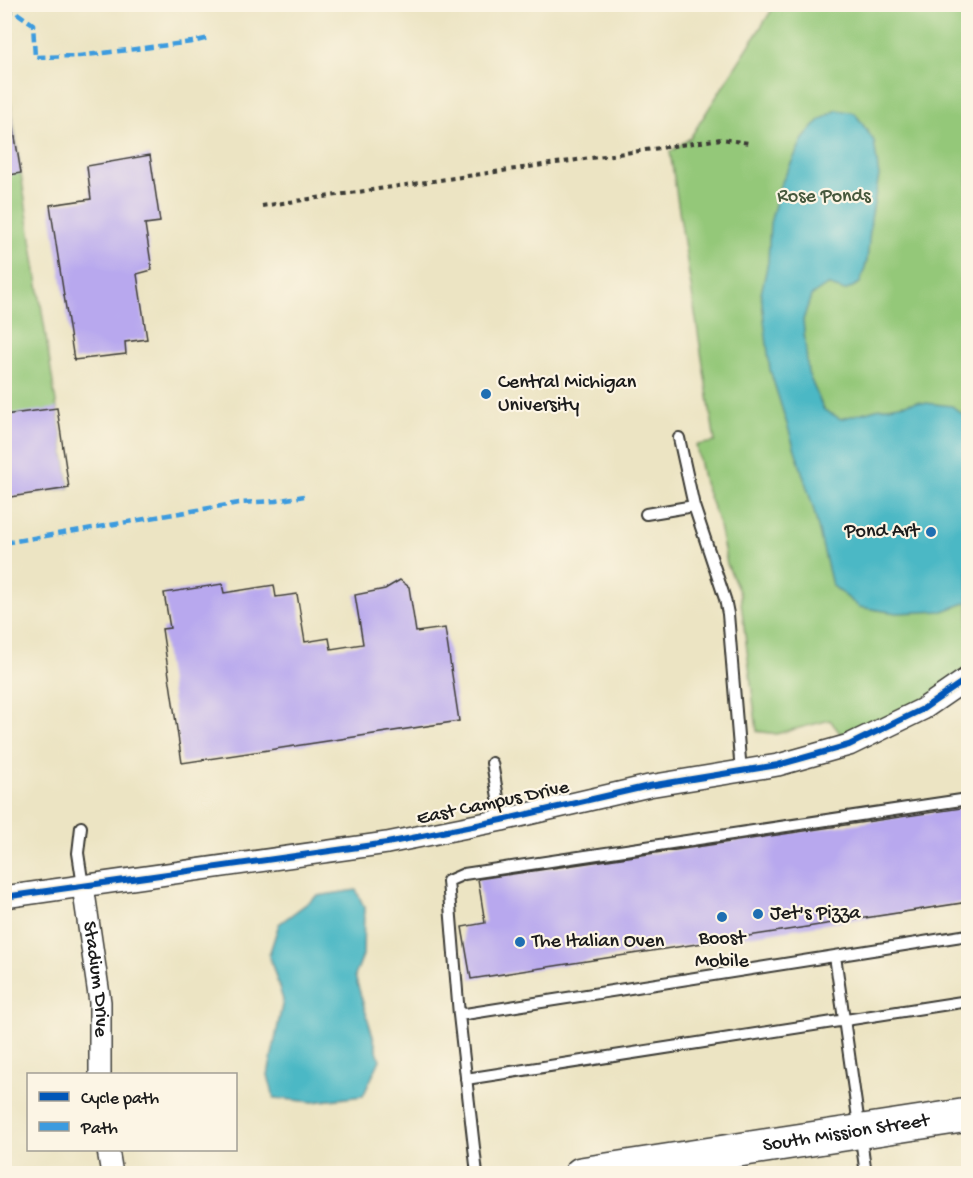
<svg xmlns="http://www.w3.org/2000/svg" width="973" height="1178" font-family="'Gochi Hand',sans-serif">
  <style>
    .green { fill: #94c879; stroke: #58724a; stroke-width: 1.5 }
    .water { fill: #4bb8c5; stroke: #346a70; stroke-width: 1.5 }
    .building { fill: #b8a8ee }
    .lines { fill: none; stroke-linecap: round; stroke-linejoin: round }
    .lane-casing { stroke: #3b3a35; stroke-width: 14 }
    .street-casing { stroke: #3b3a35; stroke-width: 24 }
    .primary-casing { stroke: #3b3a35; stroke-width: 36 }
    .path { stroke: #3b3a35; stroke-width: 4; stroke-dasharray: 4.5 4.5; stroke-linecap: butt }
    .lane { stroke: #fff; stroke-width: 10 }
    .street { stroke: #fff; stroke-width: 21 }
    .primary { stroke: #fff; stroke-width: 33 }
    .quiet { stroke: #3c9bdf; stroke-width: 4.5; stroke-dasharray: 9 4.5; stroke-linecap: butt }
    .cycleway-casing { stroke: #fcf5e5; stroke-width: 10 }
    .cycleway { stroke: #0057b8; stroke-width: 6 }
    .poi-dot { fill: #1f6fb2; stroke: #fcf5e5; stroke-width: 2 }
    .labels { text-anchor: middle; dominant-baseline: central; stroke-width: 4.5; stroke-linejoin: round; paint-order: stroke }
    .park-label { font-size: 20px; fill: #46583d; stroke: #fcf5e5 }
    .poi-label { font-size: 20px; fill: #1c1c1c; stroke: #fcf5e5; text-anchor: start }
    .street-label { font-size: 20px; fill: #1c1c1c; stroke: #fcf5e5 }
  </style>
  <rect width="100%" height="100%" fill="#fcf5e5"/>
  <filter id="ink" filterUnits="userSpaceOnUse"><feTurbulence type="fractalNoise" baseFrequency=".0167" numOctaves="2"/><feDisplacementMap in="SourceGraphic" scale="12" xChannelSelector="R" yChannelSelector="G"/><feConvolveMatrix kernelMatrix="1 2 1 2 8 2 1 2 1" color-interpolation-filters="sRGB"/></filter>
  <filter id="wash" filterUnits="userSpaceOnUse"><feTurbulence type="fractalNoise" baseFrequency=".008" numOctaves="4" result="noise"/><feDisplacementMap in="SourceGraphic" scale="24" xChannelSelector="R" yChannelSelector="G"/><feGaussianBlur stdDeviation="1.35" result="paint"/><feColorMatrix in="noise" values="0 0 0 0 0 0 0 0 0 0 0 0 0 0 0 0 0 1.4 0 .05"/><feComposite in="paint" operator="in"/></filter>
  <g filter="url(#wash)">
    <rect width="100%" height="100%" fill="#ece4c3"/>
    <path class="green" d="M 775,5 L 968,5 L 968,678 L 849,745 L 830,720 L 776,734 L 757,731 L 740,594 L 727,564 L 718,521 L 704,483 L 696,445 L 715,442 L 670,152 L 690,138 Z
      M 4,62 L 69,488 L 4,497 Z"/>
    <path class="water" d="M 837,110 L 855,113 L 874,141 L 879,176 L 871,219 L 867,261 L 860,283 L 845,291 L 827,285 L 811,296 L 803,320 L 808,373 L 824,410 L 841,419 L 876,409 L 917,402 L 952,406 L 968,419 L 968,602 L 943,611 L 897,613 L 859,607 L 832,585 L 813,507 L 770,370 L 761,294 L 768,262 L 770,223 L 780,186 L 803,139 L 820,120 Z
      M 356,890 L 364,907 L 363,955 L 355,976 L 380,1060 L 363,1096 L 313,1102 L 274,1098 L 268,1075 L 283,1000 L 269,955 L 279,924 L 317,896 Z"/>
    <g id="blocks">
      <path class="building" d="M 4,71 L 21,173 L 4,176 Z
        M 150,155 L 160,222 L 145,224 L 152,270 L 137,274 L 147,339 L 125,342 L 126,354 L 74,360 L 50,205 L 91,199 L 87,166 Z
        M 57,408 L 69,488 L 4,498 L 4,415 Z
        M 400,580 L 409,587 L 416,632 L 445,628 L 459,721 L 182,763 L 162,629 L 170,628 L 164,593 L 222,584 L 224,593 L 274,585 L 276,597 L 297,594 L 305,642 L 329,638 L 331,649 L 363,644 L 355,595 L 385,589 Z
        M 968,807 L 968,902 L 471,979 L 462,927 L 485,923 L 478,879 Z"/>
    </g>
  </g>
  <g filter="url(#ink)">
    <use href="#blocks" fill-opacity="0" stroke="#3b3a35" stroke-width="1.5"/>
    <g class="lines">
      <defs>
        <path id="lane" d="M 679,438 L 694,506 L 725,599 L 728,614 L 741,772
          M 646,514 L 694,506
          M 492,763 L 502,820
          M 81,827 L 78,853 L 83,886
          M 835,956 L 866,1174
          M 459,1015 L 968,935
          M 466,1079 L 968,1001
          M 477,1174 L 459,1015 L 448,881 L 464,874 L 968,799"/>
        <g id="street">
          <path id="s1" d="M 83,886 L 100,1002 L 100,1074"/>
          <path d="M 4,897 L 387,843 L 502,820 L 649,786 L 778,765 L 849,745 L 923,709 L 968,678"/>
          <path d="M 108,1150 L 112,1174"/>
        </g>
        <g id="primary">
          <path id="s2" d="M 581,1174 L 968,1115"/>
        </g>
      </defs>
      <use href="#lane" class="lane-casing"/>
      <use href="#street" class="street-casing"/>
      <use href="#primary" class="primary-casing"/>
      <path class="path" d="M 262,206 L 721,139 L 749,143"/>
      <use href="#lane" class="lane"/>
      <use href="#street" class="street"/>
      <use href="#primary" class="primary"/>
      <path class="quiet" d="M 4,11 L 14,11 L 33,24 L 35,57 L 79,56 L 192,42 L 209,38
        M 4,543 L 239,503 L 276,501 L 304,496"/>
      <defs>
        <path id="cycleway" d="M 4,897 L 387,843 L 502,820 L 649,786 L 778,765 L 849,745 L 923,709 L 968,678"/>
      </defs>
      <use href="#cycleway" class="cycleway-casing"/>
      <use href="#cycleway" class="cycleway"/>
    </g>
  </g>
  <g class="poi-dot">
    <circle cx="486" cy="394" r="6"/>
    <circle cx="931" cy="532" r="6"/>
    <circle cx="758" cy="914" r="6"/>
    <circle cx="722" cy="917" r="6"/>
    <circle cx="520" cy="942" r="6"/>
  </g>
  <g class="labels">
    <g class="park-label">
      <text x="824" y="197">Rose Ponds</text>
    </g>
    <g class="poi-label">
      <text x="498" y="383">Central Michigan<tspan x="498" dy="23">University</tspan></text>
      <text x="919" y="532" text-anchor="end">Pond Art</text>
      <text x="770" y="914">Jet's Pizza</text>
      <text x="722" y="939" text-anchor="middle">Boost<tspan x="722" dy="23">Mobile</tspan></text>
      <text x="532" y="942">The Italian Oven</text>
    </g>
    <g class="street-label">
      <text transform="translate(493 804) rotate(-12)">East Campus Drive</text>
      <text stroke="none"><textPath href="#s1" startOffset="94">Stadium Drive</textPath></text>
      <text stroke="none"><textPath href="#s2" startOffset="268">South Mission Street</textPath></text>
    </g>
  </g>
  <rect width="973" height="1178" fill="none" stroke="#fcf5e5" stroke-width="24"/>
  <rect x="27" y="1073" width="210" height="78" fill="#fcf5e5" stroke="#a29e95" stroke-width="1.5"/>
  <rect x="39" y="1092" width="30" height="9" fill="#0057b8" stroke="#a29e95" stroke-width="1.5"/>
  <text x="81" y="1103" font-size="18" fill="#1c1c1c">Cycle path</text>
  <rect x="39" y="1122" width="30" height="9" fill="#3c9bdf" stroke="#a29e95" stroke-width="1.5"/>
  <text x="81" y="1133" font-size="18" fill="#1c1c1c">Path</text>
</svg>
